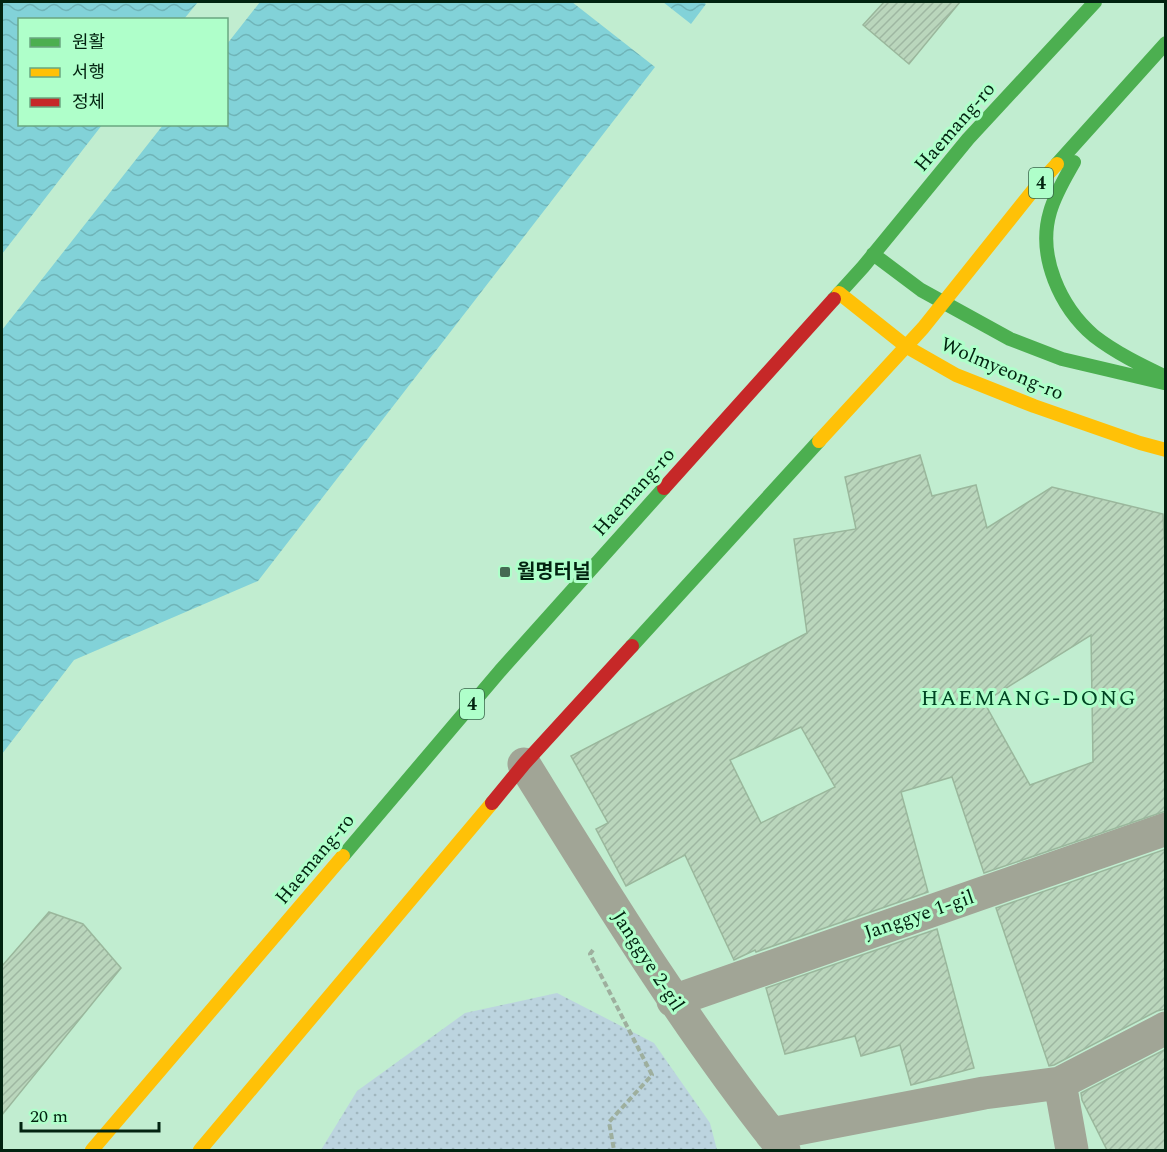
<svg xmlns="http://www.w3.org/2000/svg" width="1167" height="1152" font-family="Spectral,'Noto Sans KR',serif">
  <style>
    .park { fill: url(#park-dots) }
    .water { fill: url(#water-waves) }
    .building { fill: url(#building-hatch); stroke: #9ab79c; stroke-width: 1.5; fill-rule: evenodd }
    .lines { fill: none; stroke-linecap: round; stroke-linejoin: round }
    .path { stroke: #9eaf9e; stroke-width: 4; stroke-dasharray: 6 3; stroke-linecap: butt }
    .street { stroke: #a1a596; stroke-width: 33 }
    .fast { stroke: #4caf50; stroke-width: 14 }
    .slow { stroke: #ffc107; stroke-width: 14 }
    .jam { stroke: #c62828; stroke-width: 14 }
    .poi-dot { fill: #456a53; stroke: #afffca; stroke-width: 2 }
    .labels { text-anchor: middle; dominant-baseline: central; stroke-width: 6; stroke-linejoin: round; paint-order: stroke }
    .shield { fill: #afffca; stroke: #366548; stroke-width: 1.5 }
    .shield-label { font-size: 18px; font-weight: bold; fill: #022310 }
    .street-label { font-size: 20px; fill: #022310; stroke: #afffca }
    .poi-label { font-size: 20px; font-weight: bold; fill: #022310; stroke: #afffca; text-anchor: start }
    .quarter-label { font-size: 22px; letter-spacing: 1.5px; fill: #004423; stroke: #afffca }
  </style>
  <defs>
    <pattern id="park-dots" width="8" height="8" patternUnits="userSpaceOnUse" patternTransform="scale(1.5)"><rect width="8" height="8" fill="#bcd4df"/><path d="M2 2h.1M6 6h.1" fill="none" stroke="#a0b6be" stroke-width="1.8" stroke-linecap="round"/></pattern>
    <pattern id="water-waves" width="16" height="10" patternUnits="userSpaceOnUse" patternTransform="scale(1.5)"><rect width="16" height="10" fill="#82d2d8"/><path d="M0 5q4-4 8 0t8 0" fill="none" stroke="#6fb4b8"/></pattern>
    <pattern id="building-hatch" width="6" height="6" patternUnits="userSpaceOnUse" patternTransform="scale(1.5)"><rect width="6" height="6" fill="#bad6bc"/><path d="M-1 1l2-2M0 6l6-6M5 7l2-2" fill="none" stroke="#9eb7a1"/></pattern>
  </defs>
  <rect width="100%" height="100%" fill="#c1edd0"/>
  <path class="park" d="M 557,993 L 654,1043 L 710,1123 L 717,1150 L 321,1150 L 357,1091 L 465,1013 Z"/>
  <path class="water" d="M 2,2 L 198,2 L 184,19 L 20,20 L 20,124 L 102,125 L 2,254 Z
    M 260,2 L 572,2 L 655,67 L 258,581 L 74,660 L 2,754 L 2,330 L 163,125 L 226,124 L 227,44 Z
    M 663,2 L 703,2 L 706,4 L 691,24 Z"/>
  <path class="building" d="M 884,2 L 960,2 L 909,64 L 863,25 Z
    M 920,455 L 932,496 L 976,485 L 987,528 L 1052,487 L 1163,514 L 1166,569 L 1166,811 L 984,873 L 952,777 L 901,792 L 928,892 L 756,952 L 755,950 L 734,960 L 685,855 L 626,886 L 596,829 L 608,823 L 571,756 L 807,633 L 794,539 L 856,529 L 845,477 ZM 1091,635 L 1093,762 L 1030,785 L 984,702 ZM 801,727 L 835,787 L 761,823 L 730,760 Z
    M 1166,849 L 1166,1009 L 1157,1011 L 1054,1065 L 1049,1066 L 996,908 Z
    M 49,912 L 83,924 L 121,968 L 2,1115 L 2,966 Z
    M 937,929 L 974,1068 L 911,1085 L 900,1045 L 861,1056 L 855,1036 L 785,1054 L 766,988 Z
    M 1166,1049 L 1166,1150 L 1107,1150 L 1082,1100 L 1081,1093 Z"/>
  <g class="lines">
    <path class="path" d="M 593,950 L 590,954 L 652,1075 L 609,1122 L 614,1150"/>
    <path class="street" d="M 524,764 C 606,896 687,1029 784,1150
      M 673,1001 L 1166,829
      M 1060,1083 L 1072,1150
      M 771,1134 L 984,1093 L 1060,1083 L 1166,1028"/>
    <path class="fast" d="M 1074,162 C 1065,178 1055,194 1050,212 C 1037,256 1060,307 1094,336 C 1116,353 1141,365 1166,377
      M 1057,164 L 1166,43
      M 873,254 L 921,290 L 1010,339 L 1062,359 L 1164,383
      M 834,299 L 863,267 L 968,139 L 1095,2
      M 632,646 L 819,441
      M 343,856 L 500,671 L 664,488"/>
    <path class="slow" d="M 839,293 L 907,347 L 956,375 L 1034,406 L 1140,443 L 1166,450
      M 819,441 L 923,328 L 1035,188 L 1057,164
      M 92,1150 L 343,856
      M 200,1150 L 492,803"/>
    <path class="jam" d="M 664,488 L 834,299
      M 492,803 L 524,764 L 632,646"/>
  </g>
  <rect class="poi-dot" x="499" y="566" width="12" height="12" rx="3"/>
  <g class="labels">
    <g class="shield">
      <rect x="1029" y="168" width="24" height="30" rx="4.5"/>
      <rect x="460" y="689" width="24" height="30" rx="4.5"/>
    </g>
    <g class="shield-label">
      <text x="1041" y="183">4</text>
      <text x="472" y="704">4</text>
    </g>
    <g class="street-label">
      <text transform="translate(955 127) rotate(-49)">Haemang-ro</text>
      <text transform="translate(1002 369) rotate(23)">Wolmyeong-ro</text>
      <text transform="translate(634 492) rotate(-48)">Haemang-ro</text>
      <text transform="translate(315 859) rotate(-50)">Haemang-ro</text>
      <text transform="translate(919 915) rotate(-19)">Janggye 1-gil</text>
      <text transform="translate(648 961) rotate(57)">Janggye 2-gil</text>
    </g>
    <g class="poi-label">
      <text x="517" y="572">월명터널</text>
    </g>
    <g class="quarter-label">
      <text x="1029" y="698">HAEMANG-DONG</text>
    </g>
  </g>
  <rect width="1167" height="1152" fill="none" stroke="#022310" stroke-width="6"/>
  <rect x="18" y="18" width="210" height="108" fill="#afffca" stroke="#6aa780" stroke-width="1.5"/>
  <rect x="30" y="38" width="30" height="9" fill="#4caf50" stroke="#6aa780" stroke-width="1.5"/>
  <text x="72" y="48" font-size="18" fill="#022310">원활</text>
  <rect x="30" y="68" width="30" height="9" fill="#ffc107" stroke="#6aa780" stroke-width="1.5"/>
  <text x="72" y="78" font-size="18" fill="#022310">서행</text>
  <rect x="30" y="98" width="30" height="9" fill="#c62828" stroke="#6aa780" stroke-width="1.5"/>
  <text x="72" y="108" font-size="18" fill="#022310">정체</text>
  <path d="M21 1122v9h138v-9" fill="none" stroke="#022310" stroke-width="3"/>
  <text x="30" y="1122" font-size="18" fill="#022310" stroke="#afffca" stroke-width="4.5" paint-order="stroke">20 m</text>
</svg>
